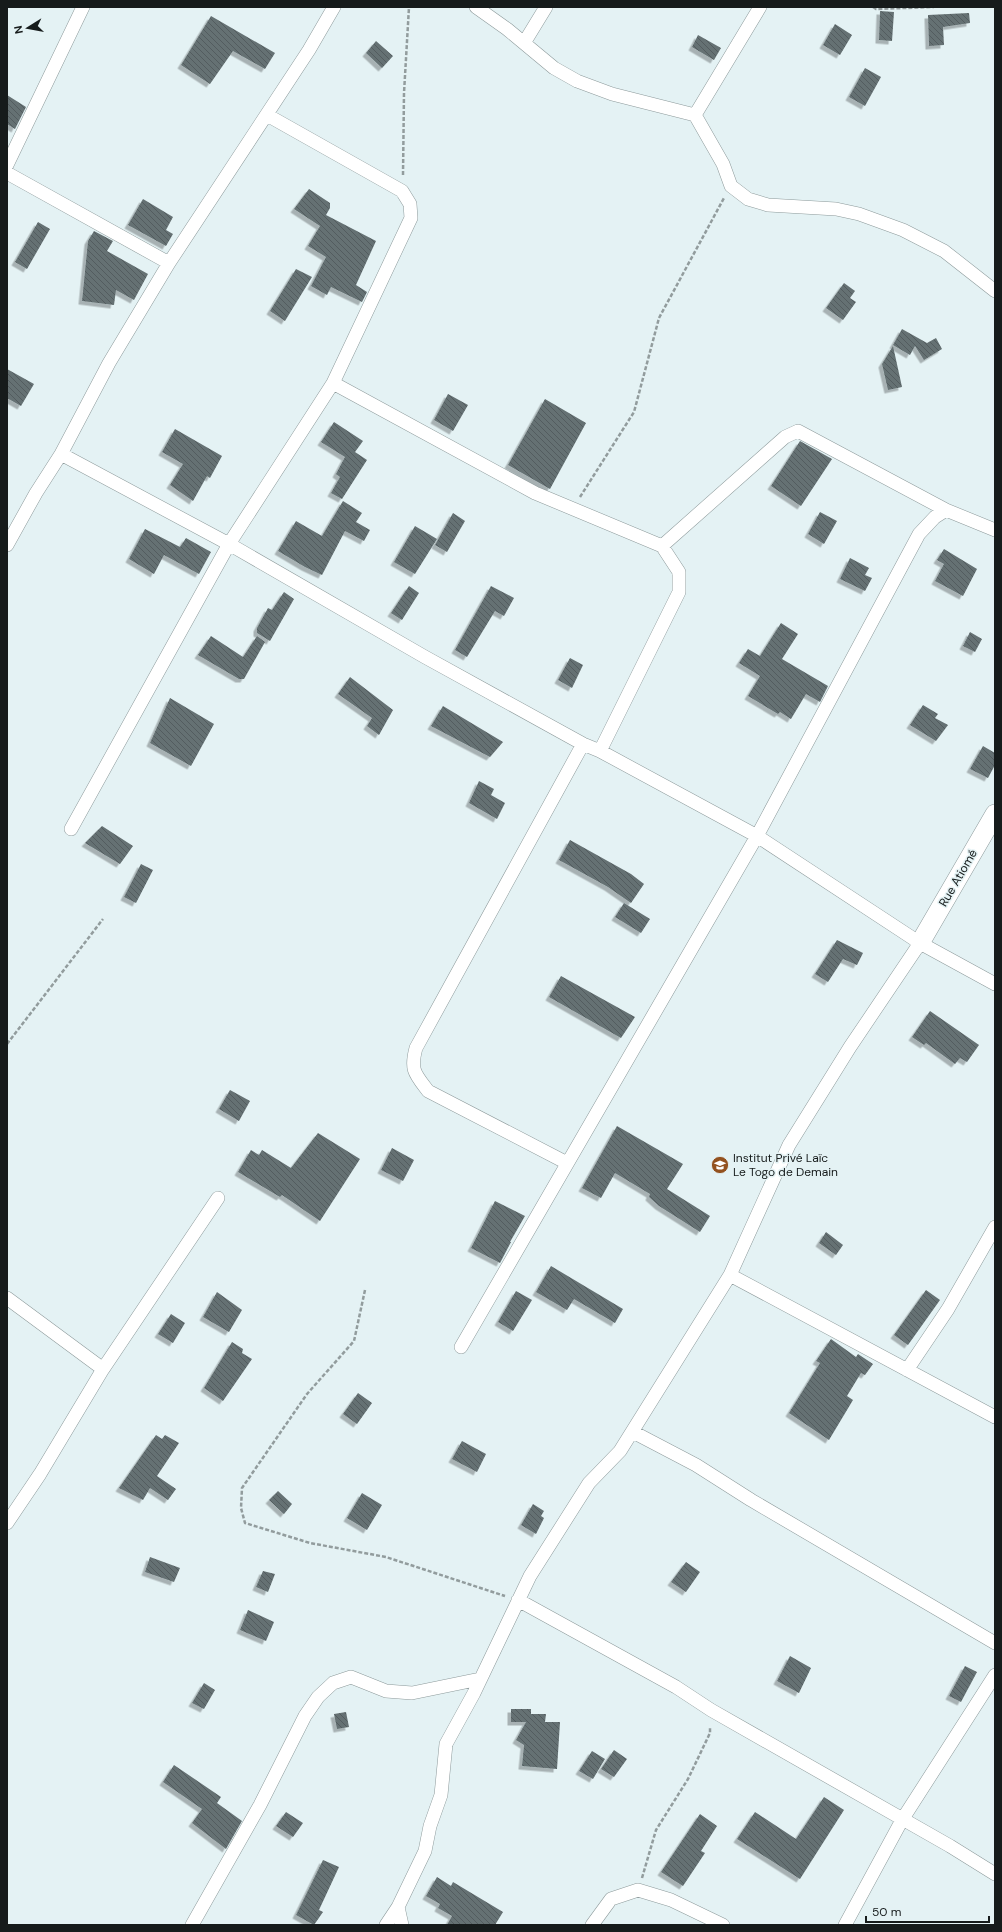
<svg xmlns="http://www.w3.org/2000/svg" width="1002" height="1932" font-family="'DM Sans',sans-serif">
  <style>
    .building { fill: url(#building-back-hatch); filter: url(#shadow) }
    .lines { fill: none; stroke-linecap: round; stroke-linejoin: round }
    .street-casing { stroke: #8d9a9b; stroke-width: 14 }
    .secondary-casing { stroke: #8d9a9b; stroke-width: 20 }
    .path { stroke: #929c9d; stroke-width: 2.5; stroke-dasharray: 4 2; stroke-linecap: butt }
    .street { stroke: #fff; stroke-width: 13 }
    .secondary { stroke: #fff; stroke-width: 19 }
    .labels { text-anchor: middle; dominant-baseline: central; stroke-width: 3; stroke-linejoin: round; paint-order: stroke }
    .street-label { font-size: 12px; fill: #161b1b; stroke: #e4f2f4 }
    .poi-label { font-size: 12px; fill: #161b1b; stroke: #e4f2f4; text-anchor: start }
  </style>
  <defs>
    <pattern id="building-back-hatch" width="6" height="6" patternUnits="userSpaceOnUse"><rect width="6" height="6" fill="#657173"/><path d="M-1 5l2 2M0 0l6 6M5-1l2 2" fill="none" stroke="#525c5e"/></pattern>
    <filter id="shadow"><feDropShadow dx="-3.5" dy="3.5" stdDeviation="0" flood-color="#0004"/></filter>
  </defs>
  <rect width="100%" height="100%" fill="#e4f2f4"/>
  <path class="building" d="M 880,11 L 894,12 L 892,41 L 879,40 Z
    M 969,13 L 970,23 L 943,27 L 944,45 L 929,46 L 928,15 Z
    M 211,16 L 275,53 L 265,69 L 233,51 L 210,84 L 181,65 Z
    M 835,24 L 852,35 L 840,55 L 823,45 Z
    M 698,35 L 721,48 L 714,60 L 692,47 Z
    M 376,41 L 393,56 L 382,68 L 366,53 Z
    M 865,68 L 881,77 L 865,106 L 849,97 Z
    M 7,95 L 26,107 L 15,129 L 7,124 Z
    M 309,189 L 330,203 L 330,208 L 326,215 L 376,241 L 356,285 L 367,292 L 362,302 L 331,287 L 327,295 L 311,286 L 326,257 L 308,246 L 320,226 L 294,209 Z
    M 143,199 L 173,217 L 166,230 L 173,234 L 166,246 L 128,225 Z
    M 38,222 L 50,229 L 27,269 L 15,262 Z
    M 94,231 L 113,241 L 107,251 L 148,274 L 134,300 L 116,290 L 114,305 L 82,301 L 88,241 Z
    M 296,269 L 312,277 L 285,321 L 270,311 Z
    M 844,283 L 855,291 L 850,298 L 856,302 L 843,320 L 826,308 Z
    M 902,329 L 927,343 L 936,338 L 942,349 L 924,360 L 915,346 L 910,355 L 893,345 Z
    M 893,346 L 902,387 L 888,390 L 882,364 Z
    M 7,369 L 34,384 L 21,406 L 7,398 Z
    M 448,394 L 468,405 L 453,431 L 434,420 Z
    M 545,399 L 586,423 L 550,489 L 508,465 Z
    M 334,422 L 363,441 L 355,452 L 367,460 L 342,499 L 331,493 L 340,477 L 336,474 L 345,457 L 321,442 Z
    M 175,429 L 222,456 L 210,478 L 207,476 L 193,501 L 170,485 L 183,464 L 162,452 Z
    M 800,441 L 832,459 L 801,506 L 771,486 Z
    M 343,501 L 362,513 L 356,522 L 370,530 L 364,541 L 345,531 L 322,575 L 305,567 L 278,551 L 296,521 L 322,536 Z
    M 820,512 L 837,521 L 824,544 L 808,534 Z
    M 453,513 L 465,521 L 447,552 L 435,545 Z
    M 415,526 L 437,539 L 415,574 L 394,562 Z
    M 145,529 L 180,547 L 186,538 L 211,552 L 199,574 L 164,555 L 154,574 L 129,559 Z
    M 944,549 L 977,569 L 963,596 L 935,581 L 944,564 L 937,560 Z
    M 850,558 L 869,568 L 865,575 L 872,578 L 865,591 L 840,579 Z
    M 409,586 L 419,593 L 402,620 L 391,613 Z
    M 491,586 L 514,598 L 504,616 L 495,611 L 467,657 L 455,650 Z
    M 284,592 L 294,599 L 270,641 L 257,633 L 257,628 L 268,608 L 272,610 Z
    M 781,623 L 798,634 L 782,659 L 828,686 L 820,702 L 806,694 L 791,719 L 780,712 L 778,714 L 748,696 L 760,676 L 739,663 L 748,649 L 760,656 Z
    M 970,632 L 982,639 L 975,652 L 963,646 Z
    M 211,636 L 243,657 L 257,636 L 265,642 L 244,679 L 239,679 L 198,655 Z
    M 570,658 L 583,665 L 572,688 L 558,680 Z
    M 350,677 L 393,710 L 379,735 L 367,726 L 372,718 L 338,694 Z
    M 170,698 L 214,724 L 191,766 L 150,743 Z
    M 923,705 L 938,714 L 935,718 L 948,725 L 936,741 L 910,725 Z
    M 443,706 L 503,742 L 490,757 L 431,726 Z
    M 983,746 L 995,753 L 995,765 L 988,778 L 970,769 Z
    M 479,781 L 494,789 L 491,795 L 505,803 L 497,819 L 469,803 Z
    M 102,826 L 133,846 L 120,864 L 85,843 Z
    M 570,840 L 631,874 L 644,884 L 631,903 L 608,887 L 559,860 Z
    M 141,864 L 153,870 L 136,903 L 124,897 Z
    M 624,903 L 650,919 L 641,933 L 615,917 Z
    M 837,940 L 863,953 L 857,965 L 843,959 L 828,982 L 815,974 Z
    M 561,976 L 635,1017 L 621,1038 L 549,997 Z
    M 930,1011 L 979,1045 L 967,1062 L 960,1058 L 955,1064 L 926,1043 L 924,1045 L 912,1037 Z
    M 230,1090 L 250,1101 L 239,1121 L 219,1109 Z
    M 617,1126 L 683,1164 L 667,1189 L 710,1216 L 700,1232 L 659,1206 L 649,1197 L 650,1194 L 615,1173 L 601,1198 L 582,1188 Z
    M 318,1133 L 360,1159 L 320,1221 L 282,1195 L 280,1197 L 238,1172 L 251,1150 L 259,1155 L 262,1150 L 291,1168 Z
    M 392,1148 L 414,1160 L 403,1181 L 381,1170 Z
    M 495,1201 L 525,1216 L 510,1242 L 511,1242 L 500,1263 L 471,1248 Z
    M 826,1232 L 843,1245 L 836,1255 L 819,1243 Z
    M 551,1266 L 623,1309 L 615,1323 L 574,1299 L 567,1310 L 536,1292 Z
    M 926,1290 L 940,1300 L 908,1345 L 894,1335 Z
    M 516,1291 L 532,1300 L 513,1331 L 498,1322 Z
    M 217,1292 L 242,1310 L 229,1332 L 203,1317 Z
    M 171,1314 L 185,1323 L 173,1343 L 158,1334 Z
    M 831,1339 L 856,1357 L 858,1354 L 873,1364 L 865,1375 L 861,1373 L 847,1396 L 853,1400 L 829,1440 L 789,1413 L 820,1363 L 816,1361 Z
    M 232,1342 L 243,1349 L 242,1353 L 252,1359 L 223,1401 L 204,1388 Z
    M 358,1393 L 372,1403 L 357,1424 L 343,1414 Z
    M 156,1435 L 162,1439 L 165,1435 L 179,1443 L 157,1476 L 176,1489 L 168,1500 L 150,1488 L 143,1500 L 119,1488 Z
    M 462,1441 L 486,1454 L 477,1472 L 452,1459 Z
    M 278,1491 L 292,1504 L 284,1514 L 269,1500 Z
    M 362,1493 L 382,1505 L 367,1530 L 347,1518 Z
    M 533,1504 L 544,1511 L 541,1516 L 544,1518 L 536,1534 L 521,1525 Z
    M 150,1557 L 180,1568 L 174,1582 L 145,1572 Z
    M 686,1562 L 700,1572 L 686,1592 L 671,1582 Z
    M 263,1571 L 275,1574 L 268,1592 L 256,1587 Z
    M 248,1610 L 274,1622 L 266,1641 L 240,1630 Z
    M 790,1656 L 811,1668 L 799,1693 L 777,1681 Z
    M 965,1666 L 977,1672 L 961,1702 L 949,1696 Z
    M 204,1683 L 215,1690 L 204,1709 L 192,1703 Z
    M 511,1709 L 531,1709 L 531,1714 L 546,1714 L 545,1722 L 560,1722 L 557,1769 L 522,1766 L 524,1745 L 516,1740 L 526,1722 L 511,1722 Z
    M 346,1712 L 349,1727 L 337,1729 L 334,1714 Z
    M 614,1750 L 627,1759 L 614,1777 L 601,1769 Z
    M 592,1751 L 605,1759 L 593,1779 L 579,1771 Z
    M 174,1765 L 221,1797 L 217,1803 L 242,1821 L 226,1849 L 192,1823 L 202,1809 L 163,1782 Z
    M 824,1797 L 844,1810 L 800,1879 L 737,1839 L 755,1812 L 796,1839 Z
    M 286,1812 L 303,1823 L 293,1837 L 276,1826 Z
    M 700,1814 L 717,1826 L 701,1851 L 705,1853 L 683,1886 L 661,1872 Z
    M 323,1860 L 339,1867 L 319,1910 L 323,1912 L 314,1925 L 296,1915 Z
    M 437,1877 L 451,1886 L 453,1882 L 503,1912 L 495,1925 L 447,1925 L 452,1916 L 438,1908 L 440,1904 L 426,1896 Z"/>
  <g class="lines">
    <defs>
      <path id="street" d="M 476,7 L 507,29 L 554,68 L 577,81 L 612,94 L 695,115 L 723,164 L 731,186 L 748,199 L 768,205 L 836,209 L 859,214 L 903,230 L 944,251 L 995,291
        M 524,43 L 546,7
        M 695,115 L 760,7
        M 7,165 L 83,7
        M 7,173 L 169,263
        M 333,383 L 535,493 L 662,546 L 679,572 L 679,592 L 600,751
        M 61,454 L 229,544 L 425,657 L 583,744 L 600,751 L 757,836 L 920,943 L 995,984
        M 7,545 L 36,493 L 61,454 L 109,363 L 169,263 L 309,50 L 334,7
        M 662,546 L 785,437 L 798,431 L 946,510
        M 71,829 L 229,544 L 333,383 L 411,218 L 410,204 L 402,191 L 267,115
        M 567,1163 L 428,1091 C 415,1074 410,1070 416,1048 L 583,744
        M 730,1275 L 995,1417
        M 7,1298 L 103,1369
        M 461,1347 L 757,836 L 919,534 L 935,517 L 946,510 L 995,530
        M 907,1370 L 948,1309 L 995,1227
        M 633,1432 L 696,1465 L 751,1500 L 995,1643
        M 7,1523 L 40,1474 L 103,1369 L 218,1198
        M 518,1600 L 676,1687 L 711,1710 L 950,1846 L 995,1874
        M 398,1907 L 402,1925
        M 192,1925 L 260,1805 L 305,1716 L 318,1697 L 333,1683 L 351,1677 L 386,1691 L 412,1693 L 480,1679
        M 386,1925 L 398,1907 L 425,1851 L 430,1826 L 441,1795 L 446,1744 L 474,1693 L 530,1576 L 589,1483 L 620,1451 L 730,1275 L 789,1145 L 850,1047 L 920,943
        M 592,1925 L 611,1899 L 638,1890 L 671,1900 L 723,1925
        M 845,1925 L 902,1820 L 995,1675"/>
      <path id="secondary" d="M 920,943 L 995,814"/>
    </defs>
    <use href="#street" class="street-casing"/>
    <use href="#secondary" class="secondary-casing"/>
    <path class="path" d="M 873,7 L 876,9 L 934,7
      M 403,175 L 404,93 L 409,7
      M 580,497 L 634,412 L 659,318 L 724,198
      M 7,1044 L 103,919
      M 365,1290 L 354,1341 L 307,1394 L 242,1488 L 241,1508 L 245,1523 L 310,1543 L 386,1557 L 505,1596
      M 642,1878 L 656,1830 L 688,1779 L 710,1733 L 710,1727"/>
    <use href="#street" class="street"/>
    <use href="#secondary" class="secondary"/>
  </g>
  <defs>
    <symbol id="school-disc" viewBox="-11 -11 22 22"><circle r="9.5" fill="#93511e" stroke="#e4f2f4"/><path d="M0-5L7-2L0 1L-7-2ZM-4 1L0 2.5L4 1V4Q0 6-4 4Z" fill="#fff"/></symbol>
  </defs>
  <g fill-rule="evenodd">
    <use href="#school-disc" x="710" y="1155" width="20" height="20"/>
  </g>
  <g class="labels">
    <g class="street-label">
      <text transform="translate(958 878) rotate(-60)">Rue Atiomé</text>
    </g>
    <g class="poi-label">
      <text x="733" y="1158">Institut Privé Laïc<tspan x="733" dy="14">Le Togo de Demain</tspan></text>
    </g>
  </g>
  <rect width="1002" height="1932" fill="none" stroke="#161b1b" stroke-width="16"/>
  <g transform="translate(28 28) rotate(259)" stroke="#e4f2f4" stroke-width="3" paint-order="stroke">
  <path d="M0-3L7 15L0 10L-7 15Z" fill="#161b1b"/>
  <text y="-6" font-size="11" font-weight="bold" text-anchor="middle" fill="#161b1b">N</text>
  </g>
  <path d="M866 1916v6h123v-6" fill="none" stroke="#161b1b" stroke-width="2"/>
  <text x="872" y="1916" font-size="12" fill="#161b1b" stroke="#e4f2f4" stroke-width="3" paint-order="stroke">50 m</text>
</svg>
